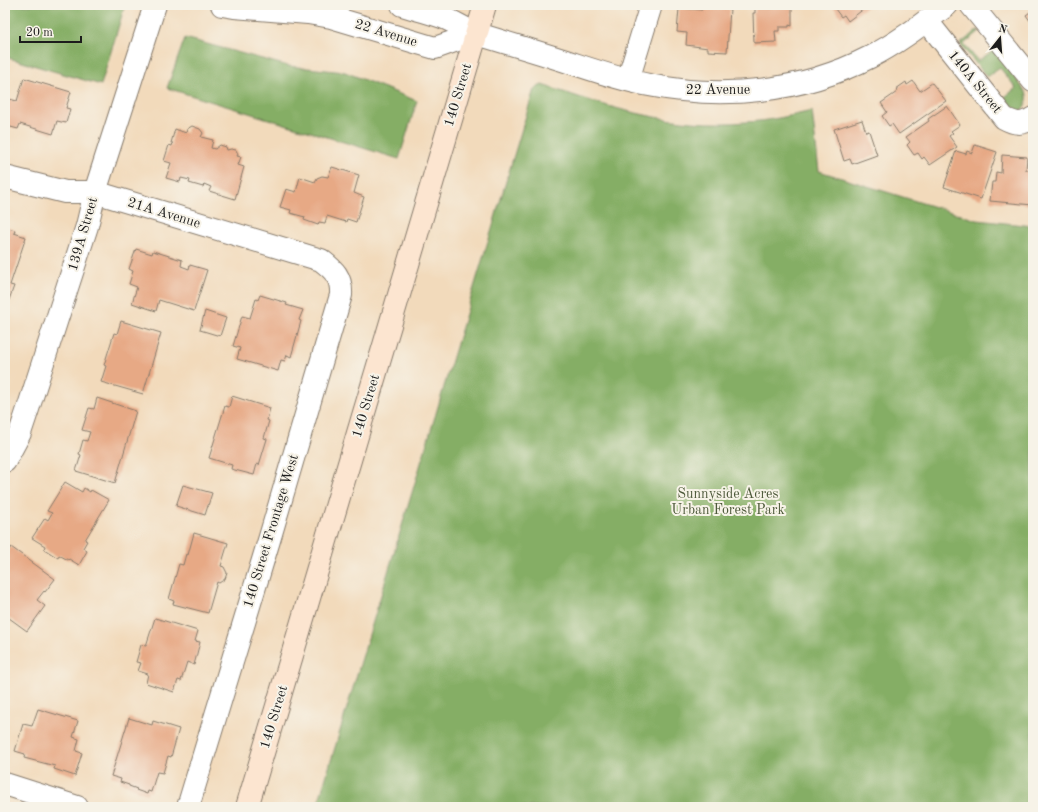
<svg xmlns="http://www.w3.org/2000/svg" width="1038" height="812" font-family="'Old Standard TT',serif">
  <style>
    .forest { fill: #85ae65; stroke: #506540 }
    .building { fill: #e7a985 }
    .lines { fill: none; stroke-linecap: round; stroke-linejoin: round }
    .street-casing { stroke: #877b6c; stroke-width: 24 }
    .secondary-casing { stroke: #877b6c; stroke-width: 24 }
    .street { stroke: #fff; stroke-width: 22 }
    .secondary { stroke: #fce5d0; stroke-width: 22 }
    .labels { text-anchor: middle; dominant-baseline: central; stroke-width: 4; stroke-linejoin: round; paint-order: stroke }
    .street-label { font-size: 14px; fill: #1c1c1c; stroke: #f7f3e8 }
    .park-label { font-size: 14px; fill: #4d593a; stroke: #f7f3e8 }
  </style>
  <rect width="100%" height="100%" fill="#f7f3e8"/>
  <filter id="ink" filterUnits="userSpaceOnUse"><feTurbulence type="fractalNoise" baseFrequency=".025" numOctaves="2"/><feDisplacementMap in="SourceGraphic" scale="8" xChannelSelector="R" yChannelSelector="G"/><feConvolveMatrix kernelMatrix="1 2 1 2 8 2 1 2 1" color-interpolation-filters="sRGB"/></filter>
  <filter id="wash" filterUnits="userSpaceOnUse"><feTurbulence type="fractalNoise" baseFrequency=".012" numOctaves="4" result="noise"/><feDisplacementMap in="SourceGraphic" scale="16" xChannelSelector="R" yChannelSelector="G"/><feGaussianBlur stdDeviation="0.9" result="paint"/><feColorMatrix in="noise" values="0 0 0 0 0 0 0 0 0 0 0 0 0 0 0 0 0 1.4 0 .05"/><feComposite in="paint" operator="in"/></filter>
  <g filter="url(#wash)">
    <rect width="100%" height="100%" fill="#f2dabb"/>
    <path class="forest" d="M 5,5 L 125,5 L 101,85 L 5,57 Z
      M 978,30 L 980,31 L 964,44 L 978,61 L 994,50 L 1026,92 C 1030,101 1024,114 1013,111 C 1009,109 1004,103 1001,100 L 1016,88 L 1000,68 L 987,77 L 960,44 Z
      M 185,38 L 288,66 L 345,72 L 417,101 L 399,159 L 167,88 Z
      M 542,85 C 576,96 610,108 645,115 C 678,122 712,125 746,122 C 768,121 790,116 812,111 L 819,171 L 977,220 L 1033,226 L 1033,807 L 317,807 L 534,89 Z"/>
    <g id="blocks">
      <path class="building" d="M 755,5 L 792,5 L 792,26 L 789,25 L 789,27 L 779,27 L 779,31 L 775,31 L 776,42 L 754,43 L 753,13 L 755,13 Z
        M 832,5 L 869,5 L 848,21 L 844,15 L 841,17 Z
        M 702,7 L 730,9 L 727,52 L 708,51 L 708,48 L 686,45 L 687,33 L 677,32 L 679,8 L 702,10 Z
        M 1033,10 L 1033,25 L 1026,15 Z
        M 24,78 L 71,92 L 66,108 L 70,109 L 66,123 L 57,121 L 53,134 L 20,124 L 18,129 L 7,126 L 5,131 L 5,104 L 7,105 L 9,99 L 17,101 Z
        M 913,81 L 920,91 L 932,83 L 946,101 L 899,134 L 892,124 L 889,126 L 882,116 L 887,112 L 881,103 L 897,92 L 896,89 L 906,82 L 907,85 Z
        M 947,106 L 960,125 L 951,131 L 953,133 L 949,136 L 957,147 L 930,165 L 924,157 L 922,159 L 918,153 L 914,155 L 907,145 L 910,142 L 906,137 L 929,121 L 928,119 Z
        M 862,120 L 866,132 L 869,131 L 877,155 L 852,164 L 850,159 L 844,161 L 834,129 Z
        M 192,126 L 200,129 L 203,133 L 201,137 L 213,140 L 211,148 L 215,149 L 220,145 L 226,147 L 227,150 L 231,149 L 236,150 L 238,154 L 237,156 L 241,157 L 238,165 L 244,167 L 235,199 L 209,191 L 211,187 L 204,184 L 203,187 L 189,183 L 190,180 L 181,178 L 180,182 L 166,178 L 171,163 L 164,161 L 169,145 L 172,146 L 173,143 L 171,143 L 175,129 L 186,133 L 187,129 Z
        M 975,145 L 997,152 L 981,199 L 944,187 L 956,151 L 966,154 L 967,151 L 972,153 Z
        M 1002,155 L 1027,157 L 1026,170 L 1032,170 L 1031,174 L 1033,174 L 1033,205 L 990,201 L 992,182 L 995,182 L 996,172 L 1001,173 Z
        M 332,167 L 359,175 L 354,193 L 364,197 L 356,222 L 347,219 L 346,222 L 327,216 L 325,223 L 319,222 L 318,225 L 304,220 L 305,217 L 290,213 L 291,210 L 280,207 L 286,189 L 296,192 L 300,177 L 315,182 L 317,178 L 322,176 L 328,177 Z
        M 5,227 L 15,230 L 14,233 L 26,237 L 10,285 L 14,286 L 5,311 Z
        M 136,249 L 152,254 L 153,251 L 182,260 L 181,266 L 189,269 L 190,265 L 207,270 L 194,311 L 159,300 L 156,311 L 132,303 L 137,287 L 129,284 L 133,271 L 129,269 Z
        M 260,295 L 287,303 L 286,305 L 303,310 L 299,320 L 301,321 L 291,357 L 287,355 L 285,361 L 281,360 L 278,371 L 237,359 L 240,348 L 233,346 L 242,316 L 250,318 L 256,299 L 258,300 Z
        M 205,311 L 226,318 L 220,336 L 200,330 Z
        M 121,321 L 161,333 L 143,394 L 101,382 L 106,366 L 104,365 L 114,333 L 117,334 Z
        M 232,396 L 270,408 L 267,420 L 269,421 L 264,438 L 267,439 L 259,465 L 257,464 L 254,475 L 231,469 L 232,465 L 209,458 L 225,406 L 229,407 Z
        M 97,398 L 136,411 L 115,483 L 76,471 L 81,455 L 79,454 L 83,440 L 87,441 L 90,432 L 82,430 L 89,408 L 94,409 Z
        M 65,482 L 82,492 L 84,488 L 90,492 L 91,490 L 109,500 L 85,540 L 87,541 L 83,548 L 87,551 L 79,565 L 69,559 L 68,560 L 59,555 L 58,558 L 44,549 L 45,546 L 32,538 L 45,518 L 48,520 L 52,513 L 47,511 Z
        M 183,485 L 212,493 L 205,515 L 176,506 Z
        M 194,533 L 228,543 L 221,566 L 224,567 L 227,573 L 225,579 L 219,583 L 217,582 L 208,613 L 173,604 L 174,601 L 169,599 L 179,564 L 183,565 L 186,554 L 188,555 Z
        M 11,547 L 55,579 L 45,592 L 44,591 L 37,600 L 45,606 L 27,631 L 5,615 L 5,555 Z
        M 155,618 L 198,631 L 195,641 L 200,642 L 194,665 L 187,662 L 181,681 L 178,680 L 174,692 L 146,683 L 148,674 L 138,671 L 141,663 L 136,662 L 141,645 L 146,646 Z
        M 38,709 L 78,721 L 73,737 L 79,739 L 76,751 L 82,753 L 75,776 L 54,769 L 55,766 L 24,758 L 25,754 L 15,751 L 23,724 L 32,726 Z
        M 129,718 L 152,725 L 153,721 L 179,729 L 171,757 L 168,756 L 163,773 L 157,772 L 151,792 L 148,791 L 147,794 L 136,790 L 137,789 L 129,786 L 129,785 L 120,782 L 121,779 L 111,776 Z"/>
    </g>
  </g>
  <g filter="url(#ink)">
    <use href="#blocks" fill-opacity="0" stroke="#877b6c" stroke-width="1"/>
    <g class="lines">
      <defs>
        <path id="street" d="M 222,5 L 234,7 L 308,13 L 331,17 L 435,48 L 477,33
          M 402,5 C 415,9 429,12 442,17 C 455,22 466,30 478,34 C 503,42 528,49 553,57 C 585,67 616,79 649,85 C 723,100 802,92 870,57 C 898,43 922,24 947,5
          M 971,5 L 1033,81
          M 927,21 L 1004,118 C 1015,124 1022,125 1033,118
          M 628,80 L 651,5
          M 5,177 L 65,192 L 95,192 L 321,260 C 334,270 342,277 341,295 L 270,537 L 188,807
          M 5,461 L 20,433 L 28,409 L 87,226 L 95,192 L 155,5
          M 5,784 L 77,807"/>
        <path id="secondary" d="M 247,807 L 485,5"/>
      </defs>
      <use href="#street" class="street-casing"/>
      <use href="#secondary" class="secondary-casing"/>
      <use href="#street" class="street"/>
      <use href="#secondary" class="secondary"/>
    </g>
  </g>
  <g class="labels">
    <g class="street-label">
      <text transform="translate(386 33) rotate(17)">22 Avenue</text>
      <text transform="translate(975 82) rotate(51)">140A Street</text>
      <text x="718" y="90">22 Avenue</text>
      <text transform="translate(458 95) rotate(-73)">140 Street</text>
      <text transform="translate(164 213) rotate(17)">21A Avenue</text>
      <text transform="translate(83 234) rotate(-74)">139A Street</text>
      <text transform="translate(366 406) rotate(-73)">140 Street</text>
      <text transform="translate(271 531) rotate(-73)">140 Street Frontage West</text>
      <text transform="translate(274 717) rotate(-73)">140 Street</text>
    </g>
    <g class="park-label">
      <text x="728" y="494">Sunnyside Acres<tspan x="728" dy="16">Urban Forest Park</tspan></text>
    </g>
  </g>
  <rect width="1038" height="812" fill="none" stroke="#f7f3e8" stroke-width="20"/>
  <g transform="translate(1000 38) rotate(17)" stroke="#f7f3e8" stroke-width="3" paint-order="stroke">
  <path d="M0-3L7 15L0 10L-7 15Z" fill="#1c1c1c"/>
  <text y="-6" font-size="11" font-weight="bold" text-anchor="middle" fill="#1c1c1c">N</text>
  </g>
  <path d="M20 36v6h61v-6" fill="none" stroke="#1c1c1c" stroke-width="2"/>
  <text x="26" y="36" font-size="12" fill="#1c1c1c" stroke="#f7f3e8" stroke-width="3" paint-order="stroke">20 m</text>
</svg>
